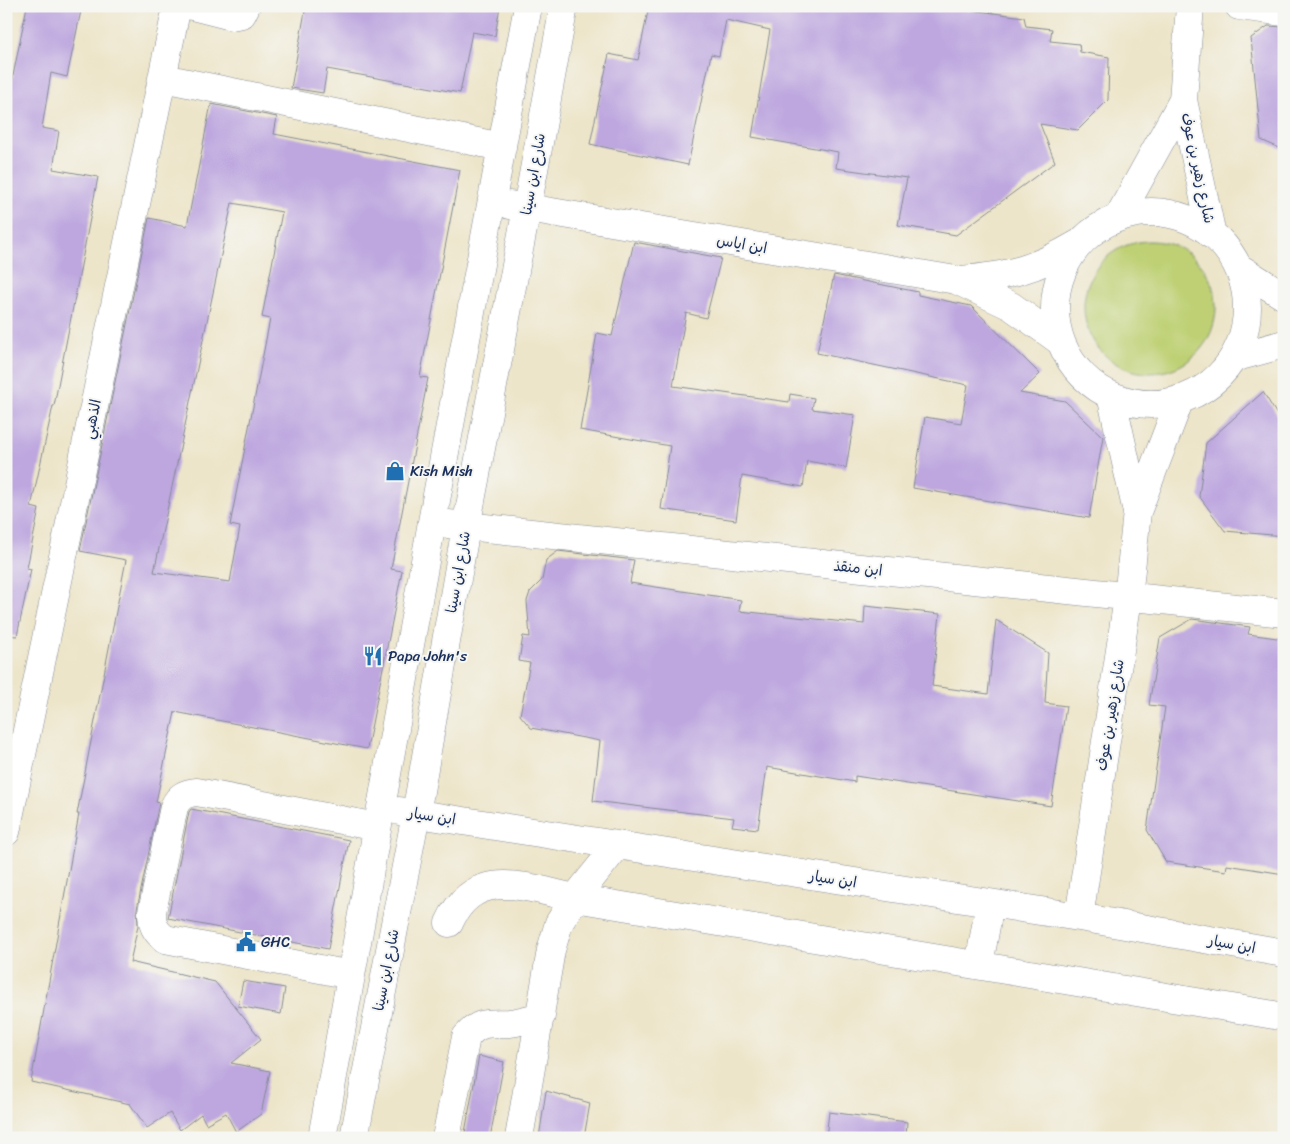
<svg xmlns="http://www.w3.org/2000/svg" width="1290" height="1144" font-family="Sriracha,'Playpen Sans Arabic',sans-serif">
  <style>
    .green { fill: #bed073; stroke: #6c8068 }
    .building { fill: #bea7df; fill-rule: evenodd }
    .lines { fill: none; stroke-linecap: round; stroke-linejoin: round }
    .minor-casing { stroke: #848a94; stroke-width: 29 }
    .minor { stroke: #fff; stroke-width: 28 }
    .labels { text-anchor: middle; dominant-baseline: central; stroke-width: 4; stroke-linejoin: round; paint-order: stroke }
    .street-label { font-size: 15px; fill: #1b2f5e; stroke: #f6f6f2 }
    .poi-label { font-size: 15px; fill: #1b2f5e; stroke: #f6f6f2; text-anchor: start }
  </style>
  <rect width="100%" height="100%" fill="#f6f6f2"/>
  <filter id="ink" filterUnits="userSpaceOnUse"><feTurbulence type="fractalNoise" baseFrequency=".02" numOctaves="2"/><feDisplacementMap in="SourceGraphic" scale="10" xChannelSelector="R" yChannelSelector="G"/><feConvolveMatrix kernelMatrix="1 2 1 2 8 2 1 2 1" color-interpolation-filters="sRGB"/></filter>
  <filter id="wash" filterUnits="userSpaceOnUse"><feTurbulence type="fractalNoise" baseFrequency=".0096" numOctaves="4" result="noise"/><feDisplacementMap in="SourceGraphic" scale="20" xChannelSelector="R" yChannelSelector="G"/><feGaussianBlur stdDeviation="1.12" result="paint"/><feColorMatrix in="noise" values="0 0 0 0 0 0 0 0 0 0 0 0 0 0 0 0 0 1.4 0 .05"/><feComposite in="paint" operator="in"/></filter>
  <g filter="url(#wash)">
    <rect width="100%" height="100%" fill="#ede5c9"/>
    <path class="green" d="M1084 307a66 66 0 1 1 132 0a66 66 0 1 1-132 0Z"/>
    <g id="blocks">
      <path class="building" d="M 27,6 L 82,6 L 67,77 L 51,73 L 42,128 L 59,131 L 53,169 L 98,177 L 54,406 L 53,406 L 31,507 L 39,509 L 27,568 L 31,569 L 17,636 L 6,635 L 6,111 Z
        M 306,6 L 500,6 L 495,36 L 472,32 L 460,93 L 327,69 L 323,93 L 291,88 Z
        M 649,6 L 940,6 L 1024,17 L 1026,26 L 1052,29 L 1050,41 L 1079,44 L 1080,52 L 1109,57 L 1108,100 L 1078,130 L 1040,124 L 1055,162 L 956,235 L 898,225 L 907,178 L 836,168 L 838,152 L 752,137 L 770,30 L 726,20 L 719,56 L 711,54 L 688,165 L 590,144 L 609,54 L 638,60 Z
        M 1268,26 L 1284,27 L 1284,150 L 1261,140 L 1251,38 Z
        M 211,104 L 277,117 L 274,134 L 460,170 L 420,377 L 428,378 L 391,569 L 402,571 L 367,749 L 175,712 L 156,802 L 159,803 L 137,909 L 138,926 L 130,962 L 215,982 L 261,1039 L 231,1063 L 270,1071 L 261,1114 L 236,1132 L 226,1113 L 206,1124 L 201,1114 L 180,1130 L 170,1113 L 147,1128 L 130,1104 L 31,1082 L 79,814 L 77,814 L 126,560 L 80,551 L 149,218 L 187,226 ZM 232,203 L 282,212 L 262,317 L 270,319 L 230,525 L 240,527 L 230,582 L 154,572 Z
        M 634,242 L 721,258 L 706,318 L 686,313 L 673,386 L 789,402 L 790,394 L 814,398 L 812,409 L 855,415 L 846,468 L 807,461 L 803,487 L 742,476 L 736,520 L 661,509 L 670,446 L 580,430 L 597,333 L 612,336 Z
        M 834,275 L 918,292 L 918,295 L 971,306 L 1040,374 L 1020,393 L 1065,401 L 1103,437 L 1089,518 L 913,488 L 925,417 L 961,423 L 968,385 L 817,353 Z
        M 1263,392 L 1284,426 L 1284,536 L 1225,531 L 1199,496 L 1206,443 Z
        M 558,551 L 634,560 L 630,583 L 741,600 L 739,611 L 864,624 L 865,606 L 940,614 L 932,686 L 988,694 L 996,620 L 1048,653 L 1045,703 L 1066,706 L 1051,806 L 855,776 L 855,782 L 767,767 L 758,829 L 732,826 L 734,818 L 593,801 L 600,741 L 531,728 L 520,715 L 530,663 L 519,661 L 523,636 L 530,637 L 527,601 L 530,592 L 542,580 L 546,560 Z
        M 1192,619 L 1250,627 L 1248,634 L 1284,639 L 1284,874 L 1227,865 L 1226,871 L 1166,862 L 1147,830 L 1165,707 L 1149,705 L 1160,638 Z
        M 191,809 L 349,840 L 328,949 L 168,918 L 189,812 Z
        M 243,981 L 285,988 L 281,1014 L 238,1006 Z
        M 479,1056 L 504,1062 L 490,1138 L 464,1138 Z
        M 546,1091 L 590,1103 L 584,1138 L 539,1138 Z
        M 829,1112 L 907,1122 L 906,1138 L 826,1138 Z"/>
    </g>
  </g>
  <g filter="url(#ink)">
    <use href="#blocks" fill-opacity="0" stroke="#848a94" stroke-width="1"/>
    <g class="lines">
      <defs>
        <path id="minor" d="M 192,6 L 231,16 L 242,14 L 246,6
          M 1190,6 L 1183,100 L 1212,235
          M 1239,6 L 1284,12
          M 163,78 L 502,147
          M 510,205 L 956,280 L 1011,306 L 1060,341
          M1055 308a96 96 0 1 1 192 0a96 96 0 1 1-192 0Z
          M 1118,218 L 1183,100
          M 1238,267 L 1284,296
          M 960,280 C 1009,276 1036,269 1078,244
          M 1233,358 L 1284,344
          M 1111,395 L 1137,512
          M 448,524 L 1284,613
          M 399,811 L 1079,917 L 1284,953
          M 6,832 L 177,6
          M 1079,917 L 1128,598 L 1137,512 L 1180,399
          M 449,923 C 475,865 527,888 575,898 L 1274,1015
          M 979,965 L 990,903
          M 351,975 L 165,939 C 155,931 152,925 152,912 L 174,807 C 179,796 185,793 197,792 L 377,827
          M 322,1138 L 432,522 L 528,6
          M 354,1138 L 416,814 L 466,527 L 527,208 L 564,6
          M 446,1138 L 466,1037 C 480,1020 489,1024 509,1023 C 520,1022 530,1019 541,1016
          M 519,1138 L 551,950 L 559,923 L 575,898 L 617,846"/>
      </defs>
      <use href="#minor" class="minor-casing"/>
      <use href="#minor" class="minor"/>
    </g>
  </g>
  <defs>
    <symbol id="shop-bare" viewBox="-9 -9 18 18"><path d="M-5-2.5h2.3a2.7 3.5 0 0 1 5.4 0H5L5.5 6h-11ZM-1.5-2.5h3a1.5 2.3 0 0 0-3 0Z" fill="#1f6fb2" stroke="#f6f6f2" stroke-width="2.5" paint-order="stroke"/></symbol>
    <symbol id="restaurant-bare" viewBox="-9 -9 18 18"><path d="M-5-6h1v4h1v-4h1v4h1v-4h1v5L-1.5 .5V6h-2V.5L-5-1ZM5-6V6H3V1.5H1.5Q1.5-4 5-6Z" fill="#1f6fb2" stroke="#f6f6f2" stroke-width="2.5" paint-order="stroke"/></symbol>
    <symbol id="civic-bare" viewBox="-9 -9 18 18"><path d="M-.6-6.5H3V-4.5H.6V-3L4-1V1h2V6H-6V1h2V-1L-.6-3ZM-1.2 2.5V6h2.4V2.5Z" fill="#1f6fb2" stroke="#f6f6f2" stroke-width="2.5" paint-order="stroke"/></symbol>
  </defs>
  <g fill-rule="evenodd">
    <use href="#shop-bare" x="381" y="457" width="28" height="28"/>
    <use href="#restaurant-bare" x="359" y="642" width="28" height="28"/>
    <use href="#civic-bare" x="232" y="928" width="28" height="28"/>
  </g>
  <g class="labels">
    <g class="street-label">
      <text transform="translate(1198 168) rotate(78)">شارع زهير بن عوف</text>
      <text transform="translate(533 174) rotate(-80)">شارع ابن سينا</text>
      <text transform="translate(742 244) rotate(10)">ابن اياس</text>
      <text transform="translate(92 419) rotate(-78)">الذهبي</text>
      <text transform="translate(858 568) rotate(6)">ابن منقذ</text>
      <text transform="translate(458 572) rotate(-80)">شارع ابن سينا</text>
      <text transform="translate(1110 715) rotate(-81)">شارع زهير بن عوف</text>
      <text transform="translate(432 816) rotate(9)">ابن سيار</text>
      <text transform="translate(833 879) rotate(9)">ابن سيار</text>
      <text transform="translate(1232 944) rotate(10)">ابن سيار</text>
      <text transform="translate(386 970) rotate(-79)">شارع ابن سينا</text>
    </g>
    <g class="poi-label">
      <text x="410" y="471">Kish Mish</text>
      <text x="388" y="656">Papa John's</text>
      <text x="261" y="942">GHC</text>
    </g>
  </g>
  <rect width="1290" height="1144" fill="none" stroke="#f6f6f2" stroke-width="25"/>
</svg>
